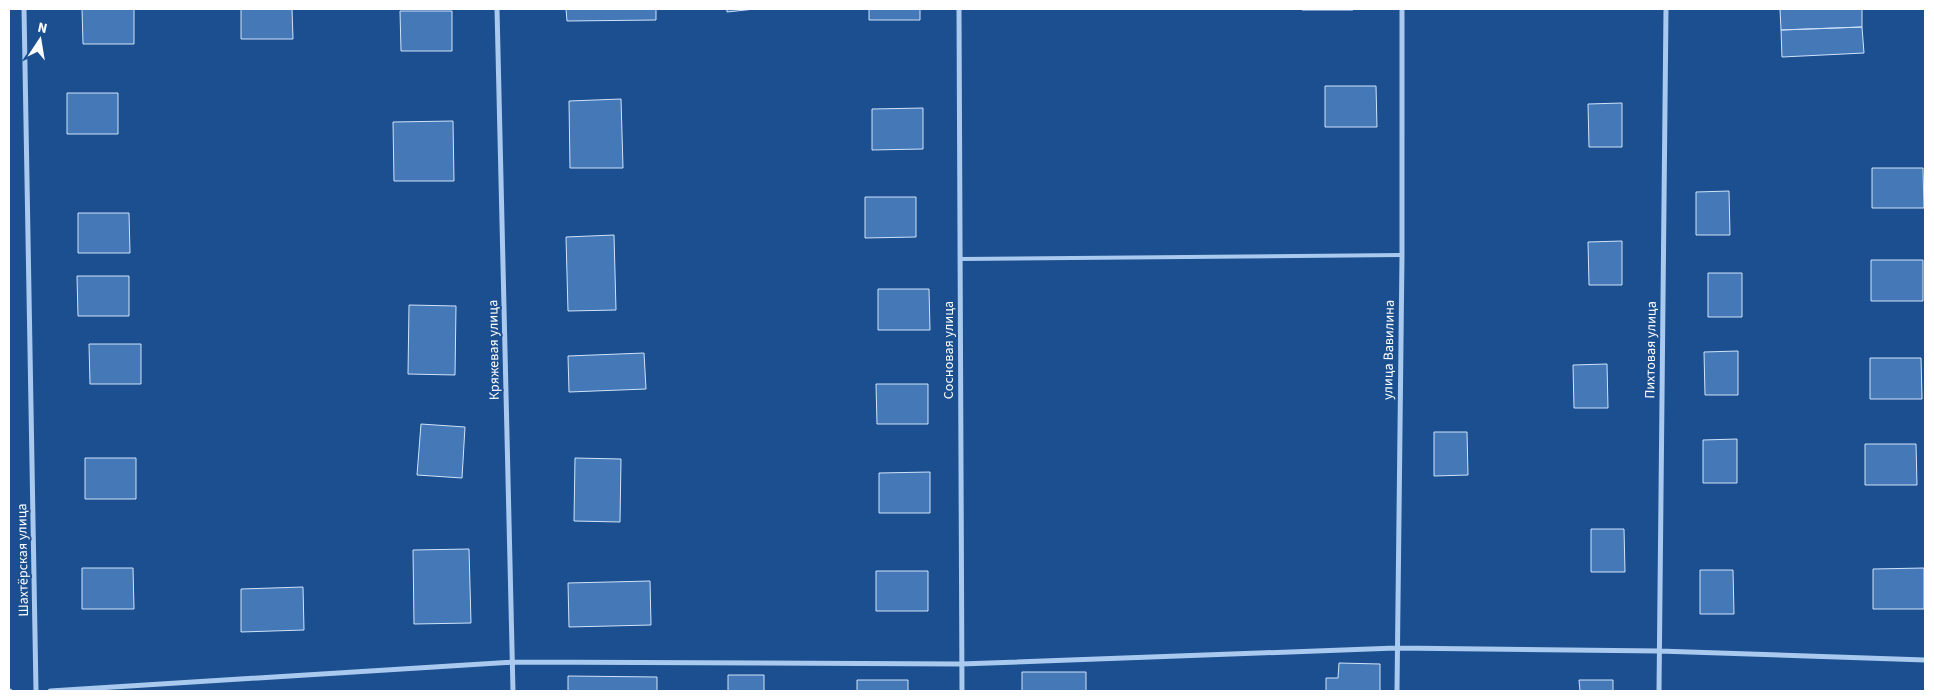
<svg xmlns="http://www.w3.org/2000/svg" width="1934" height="700" font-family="'Source Sans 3',sans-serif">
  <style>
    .building { fill: #4478b7; stroke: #cfe3fa }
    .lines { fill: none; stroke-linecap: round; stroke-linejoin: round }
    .lane { stroke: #a9c9ee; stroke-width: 4 }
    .street { stroke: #a9c9ee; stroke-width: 5 }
    .labels { text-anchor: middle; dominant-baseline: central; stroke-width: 4; stroke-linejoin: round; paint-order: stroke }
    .street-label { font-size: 14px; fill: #fff; stroke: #1b4f8f }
  </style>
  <rect width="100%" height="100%" fill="#1b4f8f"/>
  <path class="building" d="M 82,9 L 134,9 L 134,44 L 83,44 Z
    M 241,9 L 292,9 L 293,39 L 241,39 Z
    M 566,9 L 656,9 L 656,20 L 567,21 Z
    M 727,9 L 755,9 L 727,12 Z
    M 869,9 L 920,9 L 920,20 L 869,20 Z
    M 1302,9 L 1353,9 L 1353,10 L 1302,10 Z
    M 1780,9 L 1862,9 L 1862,27 L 1781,30 Z
    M 400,11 L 452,11 L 452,51 L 401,51 Z
    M 1862,27 L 1864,53 L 1782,57 L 1781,30 Z
    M 1325,86 L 1376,86 L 1377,127 L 1325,127 Z
    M 67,93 L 118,93 L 118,134 L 67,134 Z
    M 621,99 L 623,168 L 570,168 L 569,101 Z
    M 1622,103 L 1622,147 L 1589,147 L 1588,104 Z
    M 923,108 L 923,149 L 872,150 L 872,109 Z
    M 453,121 L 454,181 L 394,181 L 393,122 Z
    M 1872,168 L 1923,168 L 1924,208 L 1872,208 Z
    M 1729,191 L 1730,235 L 1696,235 L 1696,192 Z
    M 865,197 L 916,197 L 916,237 L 865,238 Z
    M 78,213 L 129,213 L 130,253 L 78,253 Z
    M 614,235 L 616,310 L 568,311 L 566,237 Z
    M 1622,241 L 1622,285 L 1589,285 L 1588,242 Z
    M 1871,260 L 1923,260 L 1923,301 L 1871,301 Z
    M 1708,273 L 1742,273 L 1742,317 L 1708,317 Z
    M 77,276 L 129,276 L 129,316 L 78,316 Z
    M 878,289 L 929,289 L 930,330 L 878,330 Z
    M 409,305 L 456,306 L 455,375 L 408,374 Z
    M 89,344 L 141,344 L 141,384 L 90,384 Z
    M 1738,351 L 1738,395 L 1705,395 L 1704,352 Z
    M 644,353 L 646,389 L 569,392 L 568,356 Z
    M 1870,358 L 1921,358 L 1922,399 L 1870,399 Z
    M 1607,364 L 1608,408 L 1574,408 L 1573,365 Z
    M 876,384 L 928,384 L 928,424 L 877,424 Z
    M 421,424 L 465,427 L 462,478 L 417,475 Z
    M 1434,432 L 1467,432 L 1468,475 L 1434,476 Z
    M 1737,439 L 1737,483 L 1703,483 L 1703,440 Z
    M 1865,444 L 1916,444 L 1917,485 L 1865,485 Z
    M 85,458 L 136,458 L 136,499 L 85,499 Z
    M 575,458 L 621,459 L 620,522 L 574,521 Z
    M 930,472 L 930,513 L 879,513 L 879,473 Z
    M 1591,529 L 1624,529 L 1625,572 L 1591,572 Z
    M 469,549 L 471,623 L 414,624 L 413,550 Z
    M 82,568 L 133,568 L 134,609 L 82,609 Z
    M 1924,568 L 1924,609 L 1873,609 L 1873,569 Z
    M 1700,570 L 1733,570 L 1734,614 L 1700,614 Z
    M 876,571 L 928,571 L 928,611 L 876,611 Z
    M 650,581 L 651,625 L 569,627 L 568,583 Z
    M 303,587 L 304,630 L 241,632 L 241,589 Z
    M 1339,663 L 1380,664 L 1380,691 L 1326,691 L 1326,678 L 1338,678 Z
    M 1022,672 L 1086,672 L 1086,691 L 1022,691 Z
    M 728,675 L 764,675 L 764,691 L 728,691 Z
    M 568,676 L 657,677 L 657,691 L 568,691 Z
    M 857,680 L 908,680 L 908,691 L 857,691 Z
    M 1579,680 L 1613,680 L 1613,691 L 1580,691 Z"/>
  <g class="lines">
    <path class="lane" d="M 960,259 L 1402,255"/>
    <path class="street" d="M 24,9 L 36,691
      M 497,9 L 513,691
      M 959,9 L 962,691
      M 9,691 L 10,691
      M 50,691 L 513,662 L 961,664 L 1396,648 L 1659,651 L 1925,660
      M 1397,691 L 1402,255 L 1402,9
      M 1659,691 L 1666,9"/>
  </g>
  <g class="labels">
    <g class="street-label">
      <text transform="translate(494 350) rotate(-91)">Кряжевая улица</text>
      <text transform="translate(949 350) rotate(-90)">Сосновая улица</text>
      <text transform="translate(1389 350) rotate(-89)">улица Вавилина</text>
      <text transform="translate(1651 350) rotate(-89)">Пихтовая улица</text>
      <text transform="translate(23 560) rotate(-91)">Шахтёрская улица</text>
    </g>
  </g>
  <rect width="1934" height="700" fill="none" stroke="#ffffff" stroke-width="20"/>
  <g transform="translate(40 40) rotate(12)" stroke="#1b4f8f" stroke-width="4" paint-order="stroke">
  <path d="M0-4L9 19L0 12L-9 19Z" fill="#ffffff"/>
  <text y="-8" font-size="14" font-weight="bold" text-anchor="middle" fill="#ffffff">N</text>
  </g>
</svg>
